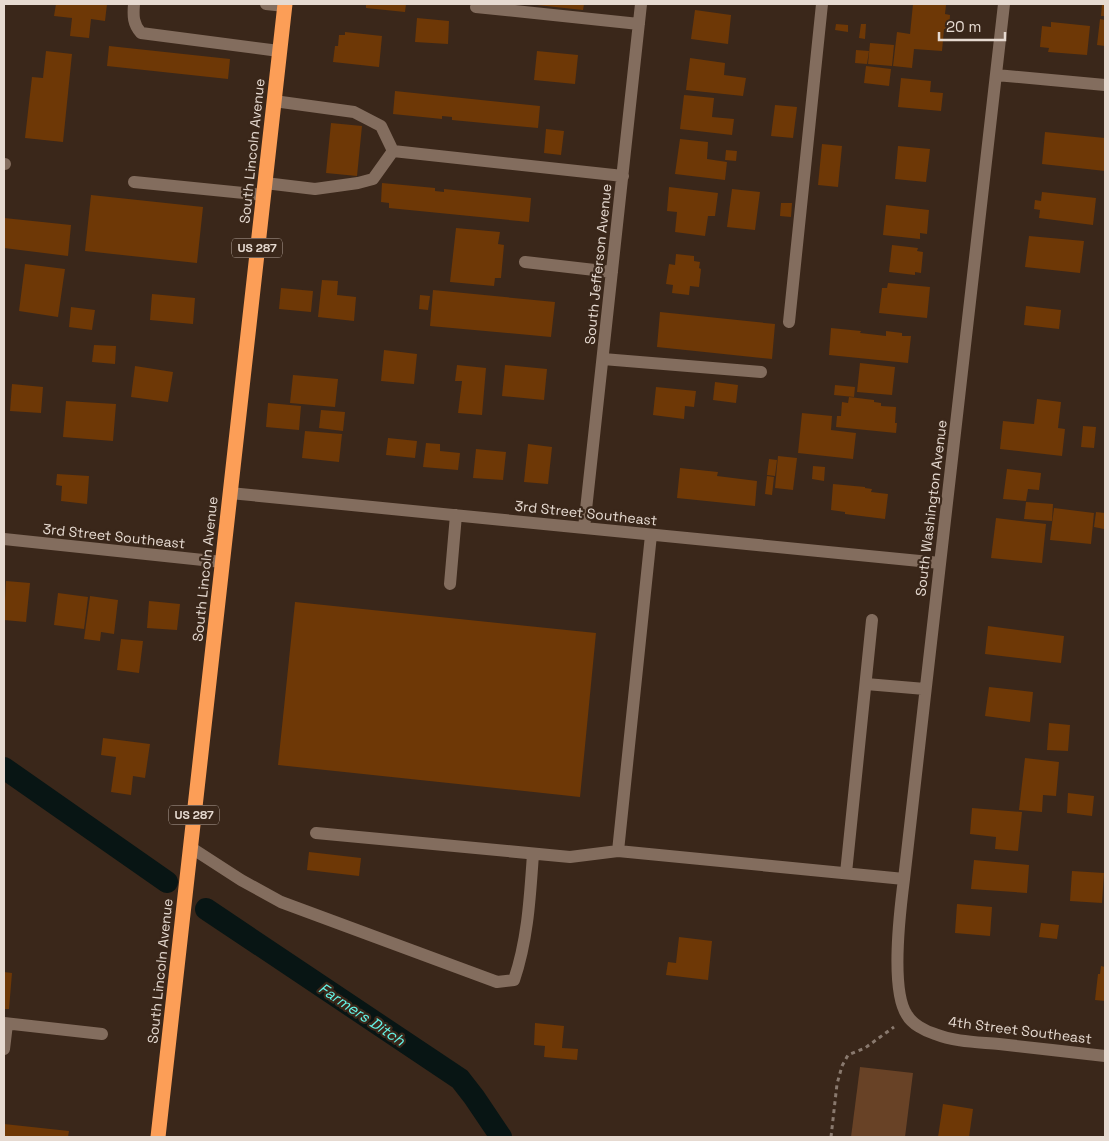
<svg xmlns="http://www.w3.org/2000/svg" width="1109" height="1141" font-family="'Space Grotesk',sans-serif">
  <style>
    .green { fill: #684226 }
    .lines { fill: none; stroke-linecap: round; stroke-linejoin: round }
    .canal { stroke: #081514; stroke-width: 22 }
    .building { fill: #6e3806 }
    .path { stroke: #89796e; stroke-width: 3; stroke-dasharray: 4 4; stroke-linecap: butt }
    .minor { stroke: #836d5e; stroke-width: 12 }
    .highway { stroke: #fc9e57; stroke-width: 15 }
    .labels { text-anchor: middle; dominant-baseline: central; stroke-width: 4.5; stroke-linejoin: round; paint-order: stroke }
    .shield { fill: #3a271a; stroke: #b2a49a; stroke-width: 1 }
    .shield-label { font-size: 12px; font-weight: bold; fill: #e6dad1 }
    .street-label { font-size: 14px; fill: #e6dad1; stroke: #3a271a }
    .water-label { font-size: 15px; font-style: italic; fill: #66f6e9; stroke: #3a271a }
  </style>
  <rect width="100%" height="100%" fill="#3a271a"/>
  <path class="green" d="M 860,1067 L 913,1073 L 905,1137 L 851,1137 Z"/>
  <g class="lines">
    <path class="canal" d="M 4,768 L 167,882
      M 206,909 L 460,1079 L 474,1097 L 501,1137"/>
  </g>
  <path class="building" d="M 56,4 L 107,4 L 105,21 L 91,19 L 89,38 L 70,36 L 72,18 L 54,16 Z
    M 366,4 L 406,4 L 405,12 L 366,8 Z
    M 537,4 L 584,4 L 583,10 L 537,5 Z
    M 913,4 L 946,5 L 945,14 L 950,15 L 949,29 L 944,29 L 942,51 L 914,49 L 912,68 L 893,66 L 897,32 L 910,34 Z
    M 1102,4 L 1105,4 L 1105,16 L 1101,16 Z
    M 695,10 L 731,15 L 728,44 L 691,39 Z
    M 417,18 L 449,21 L 448,44 L 415,42 Z
    M 1100,19 L 1105,20 L 1105,46 L 1097,45 Z
    M 1051,22 L 1090,26 L 1087,55 L 1048,52 L 1049,48 L 1040,47 L 1042,26 L 1051,27 Z
    M 836,24 L 848,25 L 848,32 L 835,30 Z
    M 861,24 L 866,24 L 865,39 L 859,38 Z
    M 345,32 L 382,36 L 379,67 L 333,62 L 335,46 L 338,46 L 339,35 L 345,35 Z
    M 870,43 L 894,45 L 892,66 L 868,64 Z
    M 109,46 L 230,59 L 228,79 L 107,66 Z
    M 856,50 L 869,51 L 867,64 L 855,63 Z
    M 46,51 L 72,54 L 63,142 L 25,138 L 32,77 L 43,78 Z
    M 537,51 L 578,55 L 575,84 L 534,80 Z
    M 690,58 L 725,63 L 724,75 L 746,78 L 743,96 L 686,90 Z
    M 866,66 L 891,69 L 889,86 L 864,83 Z
    M 901,78 L 931,81 L 930,92 L 943,93 L 941,111 L 898,107 Z
    M 395,91 L 540,106 L 538,128 L 452,120 L 452,117 L 442,116 L 442,119 L 393,114 Z
    M 684,95 L 714,98 L 712,117 L 734,119 L 732,135 L 680,129 Z
    M 775,105 L 797,107 L 793,138 L 771,136 Z
    M 331,123 L 362,126 L 357,176 L 326,173 Z
    M 546,129 L 564,131 L 561,155 L 544,153 Z
    M 1045,132 L 1105,138 L 1105,171 L 1042,164 Z
    M 680,139 L 708,142 L 707,159 L 727,162 L 725,180 L 675,174 Z
    M 822,144 L 842,146 L 838,187 L 818,185 Z
    M 898,146 L 930,149 L 926,182 L 895,179 Z
    M 726,150 L 737,151 L 736,161 L 725,160 Z
    M 382,183 L 435,188 L 435,191 L 444,192 L 444,189 L 531,198 L 529,222 L 389,208 L 389,203 L 381,202 Z
    M 669,187 L 718,193 L 715,216 L 708,216 L 705,236 L 675,232 L 677,212 L 667,211 Z
    M 732,189 L 760,192 L 755,230 L 727,227 Z
    M 1042,192 L 1096,198 L 1093,225 L 1039,218 L 1040,210 L 1034,209 L 1035,200 L 1041,201 Z
    M 91,195 L 203,207 L 197,263 L 85,251 Z
    M 781,203 L 792,203 L 791,217 L 780,216 Z
    M 886,205 L 929,210 L 927,234 L 920,233 L 920,239 L 883,235 Z
    M 4,218 L 71,225 L 68,256 L 4,248 Z
    M 456,228 L 500,232 L 498,244 L 504,245 L 501,278 L 495,278 L 494,286 L 450,282 Z
    M 1029,236 L 1084,241 L 1080,273 L 1025,267 Z
    M 892,245 L 918,248 L 917,251 L 923,252 L 921,273 L 915,272 L 915,275 L 889,272 Z
    M 676,254 L 694,256 L 694,261 L 700,262 L 699,268 L 701,269 L 699,287 L 690,286 L 689,295 L 672,293 L 673,285 L 666,284 L 669,264 L 675,265 Z
    M 25,264 L 65,269 L 58,317 L 19,311 Z
    M 322,280 L 338,281 L 337,295 L 356,297 L 354,321 L 318,317 Z
    M 888,283 L 930,287 L 927,318 L 879,313 L 882,288 L 887,288 Z
    M 281,288 L 313,291 L 311,312 L 279,309 Z
    M 433,290 L 555,302 L 551,337 L 430,326 Z
    M 152,294 L 195,298 L 193,324 L 150,320 Z
    M 420,295 L 430,296 L 428,310 L 419,309 Z
    M 1026,306 L 1061,310 L 1059,329 L 1024,325 Z
    M 71,307 L 95,310 L 92,330 L 69,327 Z
    M 660,312 L 775,324 L 772,359 L 657,347 Z
    M 831,328 L 861,331 L 860,333 L 886,336 L 886,331 L 902,333 L 902,336 L 911,336 L 908,363 L 829,355 Z
    M 94,345 L 116,346 L 115,364 L 92,362 Z
    M 384,350 L 417,354 L 414,384 L 381,381 Z
    M 860,363 L 895,367 L 892,395 L 857,392 Z
    M 457,365 L 486,368 L 482,415 L 458,413 L 462,381 L 455,381 Z
    M 505,365 L 547,369 L 544,400 L 502,396 Z
    M 135,366 L 173,372 L 168,402 L 131,397 Z
    M 293,375 L 338,379 L 335,407 L 290,403 Z
    M 715,382 L 738,385 L 736,403 L 713,400 Z
    M 12,384 L 43,387 L 41,413 L 10,411 Z
    M 835,385 L 855,387 L 854,397 L 834,395 Z
    M 656,387 L 696,391 L 694,407 L 685,406 L 684,419 L 653,415 Z
    M 849,397 L 874,400 L 874,402 L 881,403 L 881,406 L 896,407 L 895,423 L 897,423 L 896,433 L 836,427 L 837,416 L 841,416 L 842,402 L 848,403 Z
    M 1037,399 L 1061,402 L 1058,428 L 1065,429 L 1062,456 L 1000,449 L 1003,421 L 1034,424 Z
    M 66,401 L 116,404 L 113,441 L 63,437 Z
    M 268,403 L 301,406 L 299,430 L 266,427 Z
    M 321,410 L 345,412 L 343,431 L 319,428 Z
    M 802,413 L 832,416 L 831,430 L 856,433 L 853,459 L 798,453 Z
    M 1083,426 L 1096,427 L 1094,448 L 1081,447 Z
    M 305,431 L 342,434 L 339,462 L 302,458 Z
    M 388,438 L 417,441 L 415,458 L 386,455 Z
    M 426,443 L 440,444 L 440,451 L 460,453 L 458,470 L 423,467 Z
    M 528,444 L 552,447 L 548,484 L 524,482 Z
    M 476,449 L 506,452 L 503,480 L 473,478 Z
    M 778,456 L 797,458 L 793,490 L 775,488 Z
    M 769,459 L 777,460 L 775,476 L 767,475 Z
    M 813,466 L 825,467 L 824,481 L 812,479 Z
    M 680,468 L 718,472 L 717,476 L 757,481 L 755,506 L 677,498 Z
    M 1007,469 L 1041,473 L 1039,490 L 1028,489 L 1026,501 L 1003,499 Z
    M 57,474 L 89,476 L 87,504 L 61,501 L 62,486 L 56,485 Z
    M 767,476 L 774,477 L 772,495 L 765,494 Z
    M 833,484 L 865,487 L 865,488 L 872,489 L 871,492 L 888,494 L 885,519 L 845,514 L 845,512 L 831,510 Z
    M 1026,502 L 1053,504 L 1052,521 L 1024,519 Z
    M 1054,508 L 1094,513 L 1091,544 L 1050,540 Z
    M 1096,512 L 1105,513 L 1104,529 L 1094,527 Z
    M 996,518 L 1046,524 L 1042,563 L 991,558 Z
    M 6,581 L 30,583 L 26,622 L 4,620 Z
    M 58,593 L 88,597 L 84,629 L 54,625 Z
    M 90,596 L 118,600 L 114,634 L 101,632 L 100,641 L 84,639 Z
    M 149,601 L 180,604 L 177,630 L 147,628 Z
    M 295,602 L 596,633 L 580,797 L 278,765 Z
    M 988,626 L 1064,636 L 1061,663 L 985,654 Z
    M 121,639 L 143,641 L 139,673 L 117,670 Z
    M 989,687 L 1033,692 L 1030,722 L 985,716 Z
    M 1049,723 L 1070,725 L 1068,751 L 1047,750 Z
    M 103,738 L 150,744 L 145,778 L 133,776 L 131,795 L 111,792 L 116,757 L 101,755 Z
    M 1025,758 L 1059,762 L 1056,796 L 1043,795 L 1042,812 L 1019,810 Z
    M 1068,793 L 1094,796 L 1092,816 L 1067,813 Z
    M 972,808 L 1022,812 L 1018,851 L 995,849 L 996,837 L 970,834 Z
    M 309,852 L 361,858 L 359,876 L 307,870 Z
    M 974,860 L 1029,865 L 1027,893 L 971,889 Z
    M 1072,871 L 1104,873 L 1102,903 L 1070,901 Z
    M 957,904 L 992,907 L 990,936 L 955,933 Z
    M 1041,923 L 1059,925 L 1057,939 L 1039,937 Z
    M 679,937 L 712,941 L 708,980 L 666,975 L 668,962 L 676,963 Z
    M 1101,966 L 1105,967 L 1105,1001 L 1095,1000 L 1098,974 L 1100,974 Z
    M 4,972 L 12,973 L 9,1009 L 4,1009 Z
    M 535,1023 L 564,1026 L 562,1048 L 578,1049 L 577,1060 L 544,1057 L 545,1046 L 534,1045 Z
    M 943,1104 L 973,1109 L 969,1137 L 938,1137 Z
    M 4,1124 L 69,1131 L 68,1137 L 4,1137 Z"/>
  <g class="lines">
    <path class="path" d="M 831,1137 L 837,1084 L 842,1066 L 848,1055 L 865,1048 L 894,1027"/>
    <path class="minor" d="M 134,4 C 133,16 133,24 141,33 L 279,51
      M 266,4 L 285,6
      M 1004,4 L 904,879 C 900,910 890,990 907,1015 C 912,1024 925,1031 935,1034 C 955,1042 978,1042 999,1044 C 1034,1048 1070,1052 1105,1056
      M 476,7 L 639,24
      M 996,75 L 1105,85
      M 274,101 L 354,112 L 381,126 L 393,151
      M 393,151 L 623,176
      M 4,164 L 5,164
      M 134,182 L 263,195
      M 265,183 L 315,189 L 358,183 L 373,179 L 393,151
      M 525,262 L 612,272
      M 789,322 L 822,4
      M 603,359 L 761,372
      M 230,493 L 940,563
      M 584,528 L 641,4
      M 651,535 L 618,851 L 904,879
      M 4,539 L 222,562
      M 450,584 L 456,515
      M 866,684 L 925,689
      M 316,833 L 570,857 L 618,851
      M 190,847 L 241,880 L 281,902 L 497,982 L 514,980 C 528,939 530,896 533,854
      M 846,873 L 872,620
      M 4,1023 L 102,1034
      M 4,1049 L 7,1024"/>
    <path class="highway" d="M 158,1137 L 285,4"/>
  </g>
  <g class="labels">
    <g class="shield">
      <rect x="232" y="238.5" width="50" height="19" rx="4"/>
      <rect x="169" y="805.5" width="50" height="19" rx="4"/>
    </g>
    <g class="shield-label">
      <text x="257" y="248">US 287</text>
      <text x="194" y="815">US 287</text>
    </g>
    <g class="street-label">
      <text transform="translate(252 151) rotate(-84)">South Lincoln Avenue</text>
      <text transform="translate(598 264) rotate(-84)">South Jefferson Avenue</text>
      <text transform="translate(931 508) rotate(-83)">South Washington Avenue</text>
      <text transform="translate(586 513) rotate(6)">3rd Street Southeast</text>
      <text transform="translate(114 536) rotate(6)">3rd Street Southeast</text>
      <text transform="translate(205 569) rotate(-84)">South Lincoln Avenue</text>
      <text transform="translate(160 971) rotate(-84)">South Lincoln Avenue</text>
      <text transform="translate(1020 1030) rotate(7)">4th Street Southeast</text>
    </g>
    <g class="water-label">
      <text transform="translate(362 1014) rotate(34)">Farmers Ditch</text>
    </g>
  </g>
  <rect width="1109" height="1141" fill="none" stroke="#e6dad1" stroke-width="10"/>
  <path d="M939 32v8h66v-8" fill="none" stroke="#e6dad1" stroke-width="2.5"/>
  <text x="946" y="32" font-size="15" fill="#e6dad1" stroke="#3a271a" stroke-width="4" paint-order="stroke">20 m</text>
</svg>
